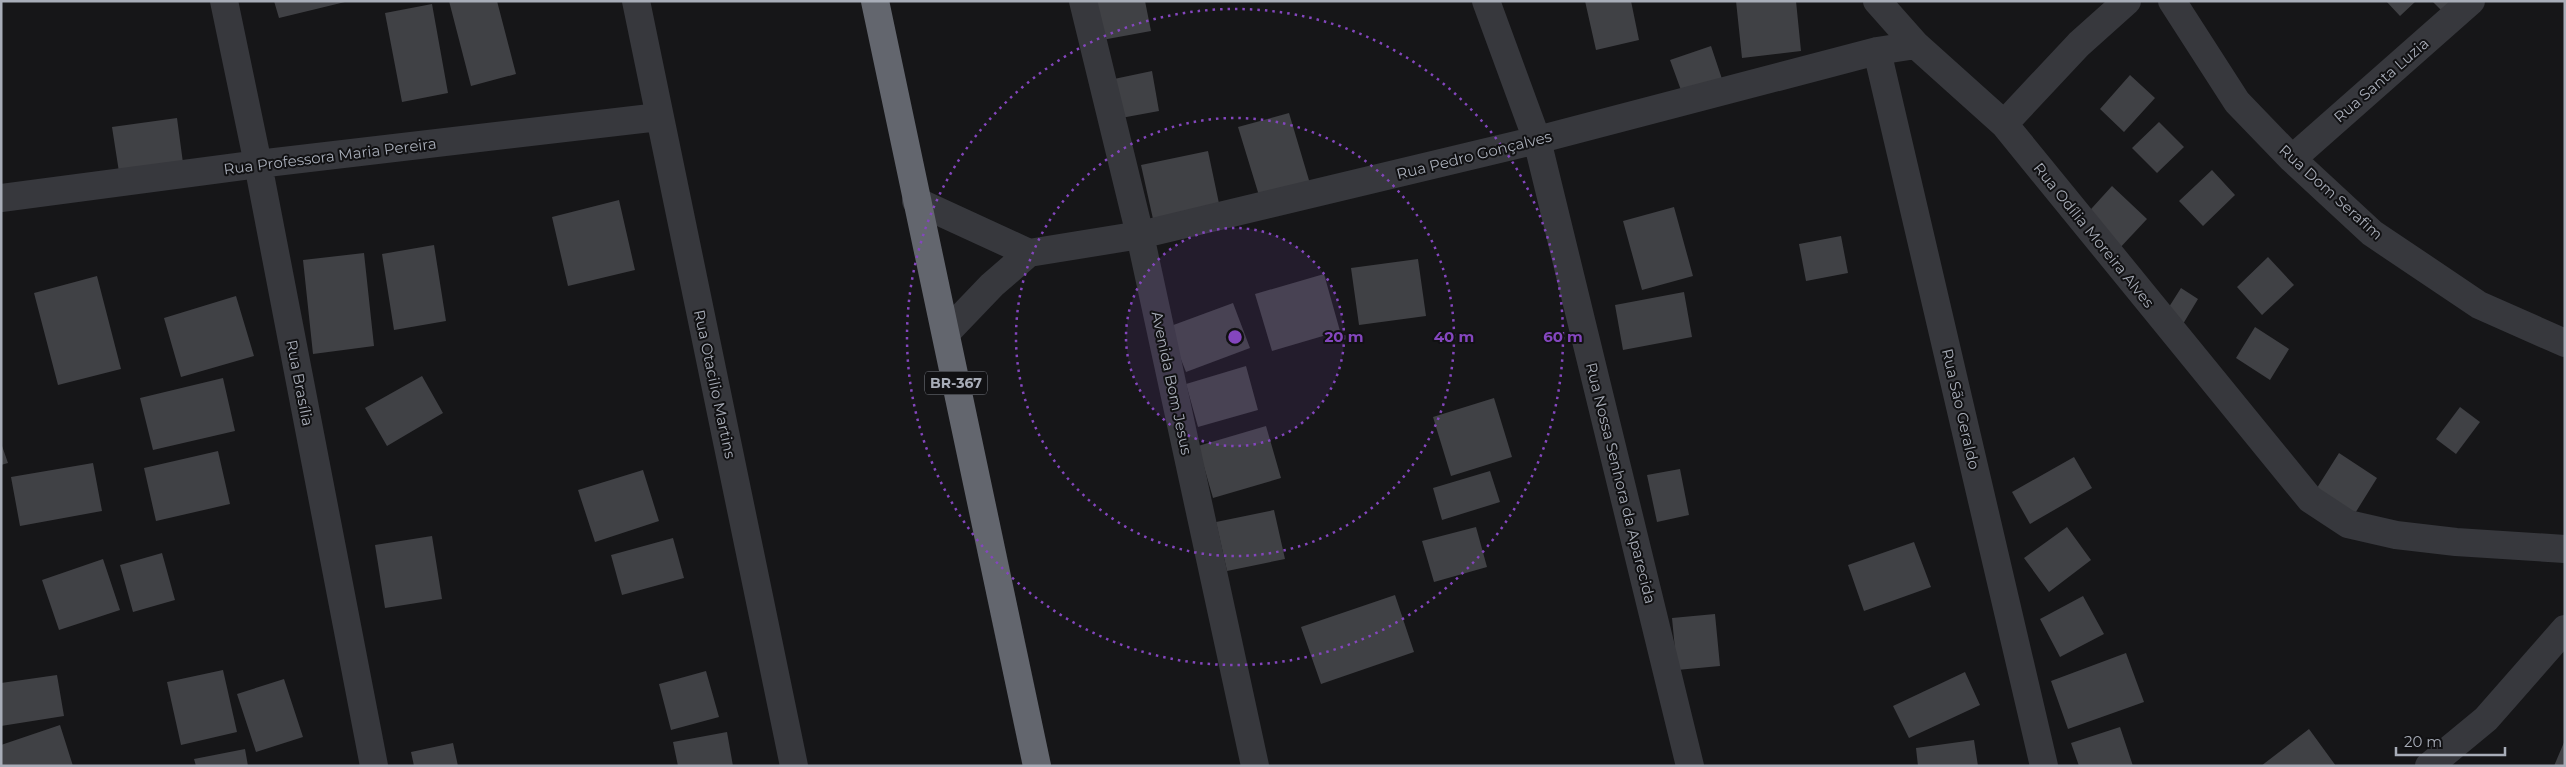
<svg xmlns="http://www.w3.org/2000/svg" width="2566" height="767" font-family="Montserrat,sans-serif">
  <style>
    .building { fill: #404145 }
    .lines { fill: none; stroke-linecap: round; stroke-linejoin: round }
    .street { stroke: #37383d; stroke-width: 28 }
    .highway { stroke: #63666e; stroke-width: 28 }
    .ring { fill: none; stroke: #8446be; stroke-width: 2.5; stroke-dasharray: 2.5 5 }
    .labels { text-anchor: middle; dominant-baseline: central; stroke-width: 4; stroke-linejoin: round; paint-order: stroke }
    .shield { fill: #111113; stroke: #7b7e86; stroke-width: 1 }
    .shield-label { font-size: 14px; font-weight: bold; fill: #a8adb8 }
    .street-label { font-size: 15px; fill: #a8adb8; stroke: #111113 }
    .centre { fill: #8446be; stroke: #111113; stroke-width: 2.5 }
    .ring-label { font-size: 15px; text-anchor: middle; font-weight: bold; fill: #8446be; stroke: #111113; stroke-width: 4; stroke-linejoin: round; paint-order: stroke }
  </style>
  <rect width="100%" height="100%" fill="#161618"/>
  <path class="building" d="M 274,1 L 345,1 L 345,2 L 279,18 Z
    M 449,1 L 497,1 L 516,74 L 471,86 Z
    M 1094,1 L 1145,1 L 1151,31 L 1102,40 Z
    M 1585,1 L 1631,1 L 1639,40 L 1596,50 Z
    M 1736,1 L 1796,1 L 1801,51 L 1742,58 Z
    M 2386,1 L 2416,1 L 2400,16 Z
    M 2432,1 L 2464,1 L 2449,18 Z
    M 432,4 L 448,93 L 402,102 L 385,13 Z
    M 1711,46 L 1725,88 L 1685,101 L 1670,60 Z
    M 1152,71 L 1159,111 L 1121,118 L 1114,79 Z
    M 2130,75 L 2155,98 L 2124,132 L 2100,109 Z
    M 1289,113 L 1311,187 L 1261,202 L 1238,127 Z
    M 177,118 L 183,163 L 119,172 L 112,127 Z
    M 2159,122 L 2184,147 L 2157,173 L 2132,148 Z
    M 1208,151 L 1221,213 L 1155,228 L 1141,165 Z
    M 2212,170 L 2235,195 L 2203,226 L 2179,201 Z
    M 2112,186 L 2147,219 L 2117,251 L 2082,219 Z
    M 619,200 L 635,270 L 568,286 L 552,217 Z
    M 1674,207 L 1693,276 L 1642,290 L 1623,221 Z
    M 1841,236 L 1848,273 L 1806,281 L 1799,244 Z
    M 434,245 L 446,321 L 394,330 L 382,254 Z
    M 364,253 L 374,346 L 313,354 L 303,260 Z
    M 2268,257 L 2294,285 L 2262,315 L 2237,287 Z
    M 1418,259 L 1426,316 L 1359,325 L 1351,268 Z
    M 1324,274 L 1340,331 L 1272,351 L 1255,294 Z
    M 97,276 L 121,369 L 58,385 L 34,293 Z
    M 2181,288 L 2198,299 L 2180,329 L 2162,318 Z
    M 1684,292 L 1692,337 L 1623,350 L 1615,305 Z
    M 236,296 L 254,356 L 181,377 L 164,318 Z
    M 1233,303 L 1250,348 L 1186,372 L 1168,327 Z
    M 2255,327 L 2289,349 L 2270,380 L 2236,358 Z
    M 1246,366 L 1258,410 L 1198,427 L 1186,384 Z
    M 422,376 L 443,413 L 387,446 L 365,408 Z
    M 223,378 L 235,431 L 153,450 L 140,398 Z
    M 1494,398 L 1512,457 L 1451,476 L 1433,417 Z
    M 2460,407 L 2480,422 L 2456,454 L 2436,439 Z
    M 1266,426 L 1281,478 L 1213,498 L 1198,446 Z
    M 1,443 L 8,463 L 1,465 Z
    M 218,451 L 230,504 L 156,521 L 144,468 Z
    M 2339,453 L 2377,478 L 2349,523 L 2310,499 Z
    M 2074,457 L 2092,488 L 2030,524 L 2012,492 Z
    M 93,463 L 102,511 L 20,526 L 11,477 Z
    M 1680,469 L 1689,515 L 1657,522 L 1647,475 Z
    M 643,470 L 659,521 L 595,542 L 578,490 Z
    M 1490,471 L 1500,502 L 1442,520 L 1433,488 Z
    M 1274,510 L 1285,559 L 1227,571 L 1216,522 Z
    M 1476,527 L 1487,567 L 1434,582 L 1422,541 Z
    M 2067,527 L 2091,560 L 2049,592 L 2024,558 Z
    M 432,536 L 442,599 L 385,608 L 375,545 Z
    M 673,538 L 684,578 L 622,595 L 611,555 Z
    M 1914,542 L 1931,587 L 1864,611 L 1848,565 Z
    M 162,553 L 175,600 L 133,612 L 120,565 Z
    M 103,559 L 120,610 L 59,630 L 42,580 Z
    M 1395,595 L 1414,652 L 1321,684 L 1301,627 Z
    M 2083,596 L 2104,634 L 2060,657 L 2040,619 Z
    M 1715,614 L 1720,666 L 1677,670 L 1672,618 Z
    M 2126,653 L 2144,702 L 2068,729 L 2051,681 Z
    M 223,670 L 237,732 L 181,745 L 167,682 Z
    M 706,671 L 719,717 L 671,730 L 659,684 Z
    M 1965,672 L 1980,705 L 1909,738 L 1893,706 Z
    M 57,675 L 64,716 L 1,726 L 1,683 Z
    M 284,679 L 303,737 L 256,752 L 237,694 Z
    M 60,725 L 73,766 L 1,766 L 1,745 Z
    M 2120,727 L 2133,766 L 2079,766 L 2071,743 Z
    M 2309,729 L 2336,766 L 2261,766 Z
    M 727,732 L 733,766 L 678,766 L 673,742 Z
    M 1974,740 L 1978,766 L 1918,766 L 1916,748 Z
    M 2565,740 L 2565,766 L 2554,766 Z
    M 453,743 L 458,766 L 414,766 L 411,752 Z
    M 245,749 L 248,766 L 196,766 L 194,759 Z"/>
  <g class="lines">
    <path class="street" d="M 224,1 L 258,164 L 374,766
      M 636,1 L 794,766
      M 1083,1 L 1140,235 L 1255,766
      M 1486,1 L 1537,140 L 1690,766
      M 1877,1 L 1916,45 L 2004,124 L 2310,499 L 2348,524 L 2396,535 L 2456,542 L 2565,549
      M 2172,1 L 2237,102 L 2292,159 L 2372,233 L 2479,305 L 2565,343
      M 1877,51 L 2044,766
      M 2004,124 L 2079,44 L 2127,1
      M 2292,159 L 2471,1
      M 1,198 L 258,164 L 659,117
      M 916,201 L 1029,253
      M 946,333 L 992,285 L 1029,253 L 1140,235 L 1537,140 L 1877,51 L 1916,45
      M 2429,766 L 2486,719 L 2565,629"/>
    <path class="highway" d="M 875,1 L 1037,766"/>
  </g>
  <circle cx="1235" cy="337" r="109" fill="#8446be" fill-opacity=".12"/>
  <g class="ring">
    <circle cx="1235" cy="337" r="109"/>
    <circle cx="1235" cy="337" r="219"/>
    <circle cx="1235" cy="337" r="328"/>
  </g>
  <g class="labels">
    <rect class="shield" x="925" y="371.5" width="62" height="23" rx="4"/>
    <g class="shield-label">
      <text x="956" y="383">BR-367</text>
    </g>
    <g class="street-label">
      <text transform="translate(2381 80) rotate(-41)">Rua Santa Luzia</text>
      <text transform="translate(1474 155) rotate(-14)">Rua Pedro Gonçalves</text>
      <text transform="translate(330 156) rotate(-7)">Rua Professora Maria Pereira</text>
      <text transform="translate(2331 192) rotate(42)">Rua Dom Serafim</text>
      <text transform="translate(2094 235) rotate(51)">Rua Odília Moreira Alves</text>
      <text transform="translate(300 383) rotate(79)">Rua Brasília</text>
      <text transform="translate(1172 383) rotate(78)">Avenida Bom Jesus</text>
      <text transform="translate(715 384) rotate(78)">Rua Otacilio Martins</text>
      <text transform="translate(1961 409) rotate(77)">Rua São Geraldo</text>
      <text transform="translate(1621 483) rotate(76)">Rua Nossa Senhora da Aparecida</text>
    </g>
  </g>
  <circle cx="1235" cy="337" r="8" class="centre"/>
  <g class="ring-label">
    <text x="1344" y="342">20 m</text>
    <text x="1454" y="342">40 m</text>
    <text x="1563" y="342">60 m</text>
  </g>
  <rect width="2566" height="767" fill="none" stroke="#a8adb8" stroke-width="5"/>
  <path d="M2396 747v8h109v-8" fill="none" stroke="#a8adb8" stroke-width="2.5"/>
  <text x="2404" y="747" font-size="15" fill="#a8adb8" stroke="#111113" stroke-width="4" paint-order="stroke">20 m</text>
</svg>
